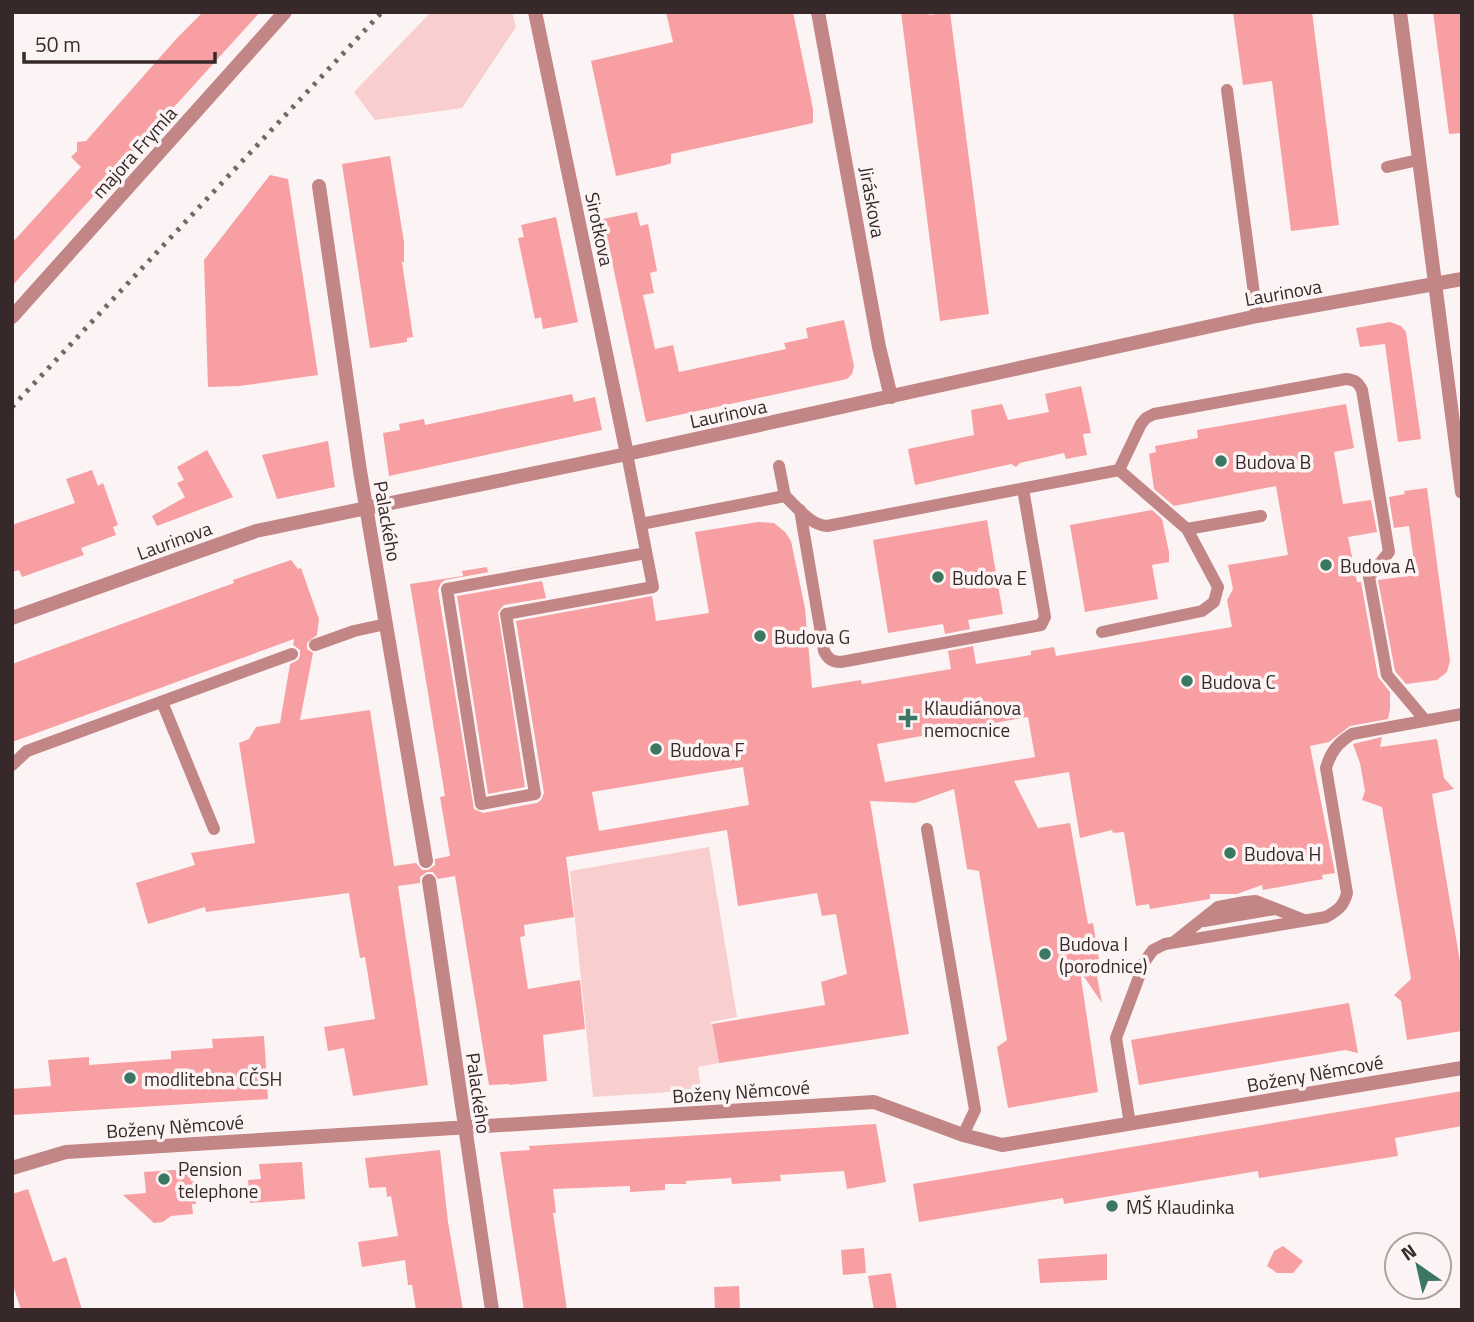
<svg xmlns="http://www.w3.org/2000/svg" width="1474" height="1322" font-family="'Titillium Web',sans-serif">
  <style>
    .green { fill: #f9cece }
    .building { fill: #f79fa2; fill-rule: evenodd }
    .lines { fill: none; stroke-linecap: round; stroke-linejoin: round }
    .lane { stroke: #c28687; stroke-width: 12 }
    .street { stroke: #c28687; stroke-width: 14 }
    .rail { stroke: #726666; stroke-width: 5; stroke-dasharray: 3.5 7; stroke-linecap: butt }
    .poi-dot { fill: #3b7761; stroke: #fcf4f4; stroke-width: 2.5 }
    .labels { text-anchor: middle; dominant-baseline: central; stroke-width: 7; stroke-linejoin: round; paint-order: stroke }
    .street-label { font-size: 19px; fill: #372929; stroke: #fcf4f4 }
    .poi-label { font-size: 19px; fill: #372929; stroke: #fcf4f4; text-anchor: start }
  </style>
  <rect width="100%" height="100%" fill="#fcf4f4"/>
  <path class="green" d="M 431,12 L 512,12 L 516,27 L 462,108 L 375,120 L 354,92 Z
    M 709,847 L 737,1017 L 711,1022 L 719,1063 L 698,1067 L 701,1090 L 593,1097 L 570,871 Z"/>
  <path class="building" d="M 203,12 L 260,12 L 12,286 L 12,243 L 81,167 L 71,157 L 77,151 L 77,142 L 86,141 L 177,38 Z
    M 666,12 L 793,12 L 813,109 L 813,123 L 671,154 L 671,163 L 666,165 L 616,176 L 591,61 L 673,42 Z
    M 901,12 L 929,12 L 929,15 L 950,12 L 989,314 L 940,321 Z
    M 1233,12 L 1312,12 L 1339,225 L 1291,231 L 1272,81 L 1243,85 Z
    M 1433,12 L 1462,12 L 1462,133 L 1449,134 Z
    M 390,156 L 404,242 L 404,262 L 402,262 L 413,337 L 407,338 L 407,342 L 370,348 L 342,164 Z
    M 270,175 L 288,179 L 318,375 L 239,386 L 208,387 L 204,260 Z
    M 637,212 L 640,226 L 648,224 L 657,271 L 650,273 L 654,293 L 643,295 L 655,349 L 673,345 L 679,372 L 786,349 L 784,343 L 808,338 L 806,328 L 844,320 L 854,366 L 852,374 L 847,379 L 646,422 L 603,219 Z
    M 556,217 L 578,322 L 543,329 L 541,317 L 535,319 L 518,238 L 524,237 L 521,225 Z
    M 1390,322 L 1401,326 L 1406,332 L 1421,439 L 1398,442 L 1385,344 L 1360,347 L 1356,328 Z
    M 1081,386 L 1091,433 L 1083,434 L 1087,455 L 1066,459 L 1064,453 L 1020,463 L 1016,467 L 1011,464 L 915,485 L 908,449 L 974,435 L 971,410 L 1002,404 L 1008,420 L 1049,412 L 1045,394 Z
    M 572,394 L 574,402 L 595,397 L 602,430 L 389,476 L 383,433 L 400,430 L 399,424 L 424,419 L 425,425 Z
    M 1346,404 L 1354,448 L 1334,452 L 1343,504 L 1371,500 L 1377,532 L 1348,537 L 1357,582 L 1361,582 L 1378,677 L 1390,692 L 1390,709 L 1388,719 L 1350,726 L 1329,742 L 1310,746 L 1335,873 L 1322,875 L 1323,879 L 1263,890 L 1262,885 L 1237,894 L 1210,894 L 1210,899 L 1150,909 L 1149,904 L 1136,906 L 1124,832 L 1113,833 L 1112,830 L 1080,838 L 1069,772 L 1014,781 L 1038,828 L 1070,823 L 1088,924 L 1093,923 L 1099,959 L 1094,960 L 1102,1003 L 1080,971 L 1098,1092 L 1008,1108 L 997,1047 L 1007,1040 L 990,940 L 979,871 L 967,869 L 954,789 L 915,803 L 870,801 L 909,1034 L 719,1063 L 712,1024 L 825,1005 L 821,982 L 847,974 L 836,914 L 822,916 L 817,893 L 738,906 L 727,830 L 566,857 L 574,917 L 524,925 L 525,936 L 520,937 L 528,989 L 580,980 L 585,1029 L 543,1035 L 547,1081 L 509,1085 L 509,1084 L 489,1085 L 455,876 L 438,879 L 433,872 L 427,872 L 420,877 L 420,883 L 398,886 L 428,1085 L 353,1096 L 344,1048 L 328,1051 L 324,1027 L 375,1019 L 365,957 L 360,958 L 349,893 L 206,912 L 205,907 L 148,924 L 136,883 L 195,865 L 191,853 L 255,843 L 239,743 L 249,739 L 256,727 L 280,723 L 290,664 L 298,660 L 300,656 L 300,650 L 293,645 L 294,639 L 12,742 L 12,664 L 234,583 L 233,580 L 291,560 L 298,569 L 301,568 L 319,619 L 317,635 L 307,643 L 307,649 L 313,653 L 300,720 L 370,710 L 394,866 L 416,863 L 422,870 L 428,870 L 435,865 L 435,859 L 450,856 L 440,797 L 445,796 L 410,584 L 463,576 L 462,571 L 487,567 L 488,572 L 540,563 L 445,580 L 441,583 L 438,590 L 474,809 L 483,813 L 537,803 L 541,800 L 544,793 L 516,621 L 652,596 L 656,621 L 709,613 L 695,532 L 758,522 L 774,523 L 785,532 L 791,541 L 805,608 L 812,688 L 861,680 L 862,684 L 951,669 L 948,651 L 973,646 L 976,664 L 1031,655 L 1031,651 L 1054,647 L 1056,656 L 1232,627 L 1227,600 L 1233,589 L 1228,565 L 1288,555 L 1276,486 L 1174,506 L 1154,489 L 1149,454 L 1156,452 L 1155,446 L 1198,438 L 1197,430 ZM 1028,717 L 1035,757 L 885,782 L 877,744 ZM 743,767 L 749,805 L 599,831 L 592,792 Z
    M 328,441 L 335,487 L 277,499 L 262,455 Z
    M 207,450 L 233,497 L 157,526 L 152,516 L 185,497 L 177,483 L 184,480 L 177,467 Z
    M 92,470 L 98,486 L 103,483 L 118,525 L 113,527 L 116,535 L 81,548 L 84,555 L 22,577 L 19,570 L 12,572 L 12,525 L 75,503 L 66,479 Z
    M 1427,488 L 1450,661 L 1447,672 L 1437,680 L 1406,684 L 1395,671 L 1378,580 L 1416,575 L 1409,526 L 1394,528 L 1389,497 L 1405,494 L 1404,491 Z
    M 1152,510 L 1162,519 L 1169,552 L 1169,562 L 1152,565 L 1158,599 L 1085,612 L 1070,525 Z
    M 987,520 L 1003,614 L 968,620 L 970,629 L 945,634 L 943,624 L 888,633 L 873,540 Z
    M 542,581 L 546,598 L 504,605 L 498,612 L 525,787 L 488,794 L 457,596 Z
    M 1382,737 L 1380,747 L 1437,739 L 1444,778 L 1454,789 L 1432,794 L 1462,974 L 1462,1031 L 1407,1040 L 1401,1001 L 1394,995 L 1411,979 L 1382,807 L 1362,800 L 1365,791 L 1360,763 L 1353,744 Z
    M 1349,1003 L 1358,1053 L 1345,1050 L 1139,1085 L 1131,1040 Z
    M 264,1036 L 268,1099 L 12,1115 L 12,1089 L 51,1086 L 48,1060 L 89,1057 L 89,1065 L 171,1059 L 171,1051 L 213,1048 L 212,1039 Z
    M 1462,1091 L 1462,1126 L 1395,1138 L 1398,1156 L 1259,1178 L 1258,1171 L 1064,1204 L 1063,1198 L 919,1222 L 913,1184 Z
    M 876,1124 L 886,1182 L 847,1189 L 844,1171 L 780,1175 L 781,1181 L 732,1184 L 731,1178 L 686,1181 L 686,1184 L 665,1184 L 665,1190 L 630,1192 L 630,1186 L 553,1189 L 556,1213 L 553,1213 L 567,1310 L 524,1310 L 500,1152 L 530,1150 L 529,1146 Z
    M 440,1150 L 448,1222 L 463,1310 L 416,1310 L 412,1285 L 408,1285 L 405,1260 L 362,1267 L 358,1242 L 398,1236 L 391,1196 L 387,1197 L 386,1187 L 369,1188 L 365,1158 Z
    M 302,1162 L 305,1199 L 250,1203 L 248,1180 L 261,1179 L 259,1164 Z
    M 190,1169 L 191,1181 L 195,1181 L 196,1204 L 192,1204 L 193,1214 L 171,1216 L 163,1222 L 154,1223 L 123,1195 L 146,1193 L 144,1172 Z
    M 28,1189 L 53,1262 L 66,1257 L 82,1310 L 21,1310 L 12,1282 L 12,1194 Z
    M 1283,1246 L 1303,1261 L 1293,1273 L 1277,1273 L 1267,1266 L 1274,1251 Z
    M 864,1248 L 866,1273 L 843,1275 L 841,1250 Z
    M 1107,1254 L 1107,1280 L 1040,1283 L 1038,1259 Z
    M 891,1273 L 897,1310 L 874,1310 L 868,1276 Z
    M 739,1286 L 740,1310 L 715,1310 L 714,1287 Z"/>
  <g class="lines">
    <path class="lane" d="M 1227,90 L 1257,316
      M 1387,167 L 1418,160
      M 627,454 L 653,587 L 506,614 L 535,794 L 481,804 L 447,589 L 646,553
      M 779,466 L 785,496
      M 1119,470 L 1187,529 L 1261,516
      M 800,510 L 824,651 C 828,659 832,662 841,662 L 1041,625 L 1045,617 L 1023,489
      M 641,524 L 785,496 C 797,507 810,525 827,526 L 1119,470 L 1141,424 L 1146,418 L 1154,414 L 1346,379 C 1355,380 1358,382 1362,390 L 1389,552 L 1369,577 L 1387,675 L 1425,720
      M 1102,632 L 1202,611 L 1214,602 L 1218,587 L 1187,529
      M 315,645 L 354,631 L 386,624
      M 162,702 L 214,829
      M 12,765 L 27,751 L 292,654
      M 927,829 L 975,1110 L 963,1135
      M 1204,921 L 1275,909
      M 1174,942 L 1218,907 L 1245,902 L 1256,901 L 1304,920
      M 1130,1124 L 1116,1038 L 1145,961 L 1153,950 L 1165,944 L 1326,917 C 1337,911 1344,906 1347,893 L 1326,768 C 1331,751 1338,743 1352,734 L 1462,714"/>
    <path class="street" d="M 535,12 L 627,454
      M 818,12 L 879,347 L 891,397
      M 1400,12 L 1462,492
      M 319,186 L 360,471 L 426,861
      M 12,317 L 285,12
      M 12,618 L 256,531 L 627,454 L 1257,316 L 1462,279
      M 429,881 L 492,1310
      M 12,1168 L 66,1152 L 874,1102 L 963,1135 L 1002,1145 L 1462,1068"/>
    <path class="rail" d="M 12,407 L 382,12"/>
  </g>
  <g class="poi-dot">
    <circle cx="1221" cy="461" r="7"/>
    <circle cx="1326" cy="565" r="7"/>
    <circle cx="938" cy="577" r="7"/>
    <circle cx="760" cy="636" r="7"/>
    <circle cx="1187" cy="681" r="7"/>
    <path d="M904.5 707.5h7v7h7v7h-7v7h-7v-7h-7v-7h7z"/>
    <circle cx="656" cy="749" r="7"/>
    <circle cx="1230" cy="853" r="7"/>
    <circle cx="1045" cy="954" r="7"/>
    <circle cx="130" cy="1078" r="7"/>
    <circle cx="164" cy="1179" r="7"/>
    <circle cx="1112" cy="1206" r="7"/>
  </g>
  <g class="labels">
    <g class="street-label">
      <text transform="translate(134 152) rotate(-48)">majora Frymla</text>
      <text transform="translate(873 202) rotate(80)">Jiráskova</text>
      <text transform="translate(600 229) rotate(78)">Sirotkova</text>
      <text transform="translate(1283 292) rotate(-10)">Laurinova</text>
      <text transform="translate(728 413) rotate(-12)">Laurinova</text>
      <text transform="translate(388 521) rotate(80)">Palackého</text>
      <text transform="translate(174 540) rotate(-20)">Laurinova</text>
      <text transform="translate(1315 1073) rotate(-10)">Boženy Němcové</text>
      <text transform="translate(741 1091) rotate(-4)">Boženy Němcové</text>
      <text transform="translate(479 1093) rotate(82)">Palackého</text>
      <text transform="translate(175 1126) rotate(-4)">Boženy Němcové</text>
    </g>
    <g class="poi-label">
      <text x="1235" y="461">Budova B</text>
      <text x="1340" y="565">Budova A</text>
      <text x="952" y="577">Budova E</text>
      <text x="774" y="636">Budova G</text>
      <text x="1201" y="681">Budova C</text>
      <text x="924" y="707">Klaudiánova<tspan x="924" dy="22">nemocnice</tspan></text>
      <text x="670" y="749">Budova F</text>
      <text x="1244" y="853">Budova H</text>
      <text x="1059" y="943">Budova I<tspan x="1059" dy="22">(porodnice)</tspan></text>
      <text x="144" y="1078">modlitebna CČSH</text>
      <text x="178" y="1168">Pension<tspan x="178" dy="22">telephone</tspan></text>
      <text x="1126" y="1206">MŠ Klaudinka</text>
    </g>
  </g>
  <rect width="1474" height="1322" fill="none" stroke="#372929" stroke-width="28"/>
  <g transform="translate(1418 1266) rotate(326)"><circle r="33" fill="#fcf4f4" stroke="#ada3a3" stroke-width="2"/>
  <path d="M0-5L12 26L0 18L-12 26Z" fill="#3b7761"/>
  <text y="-10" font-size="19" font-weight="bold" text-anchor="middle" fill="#372929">N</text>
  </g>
  <path d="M24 52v10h191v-10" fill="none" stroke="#372929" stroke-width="3.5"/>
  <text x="35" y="52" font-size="21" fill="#372929" stroke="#fcf4f4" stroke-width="5" paint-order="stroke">50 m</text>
</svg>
